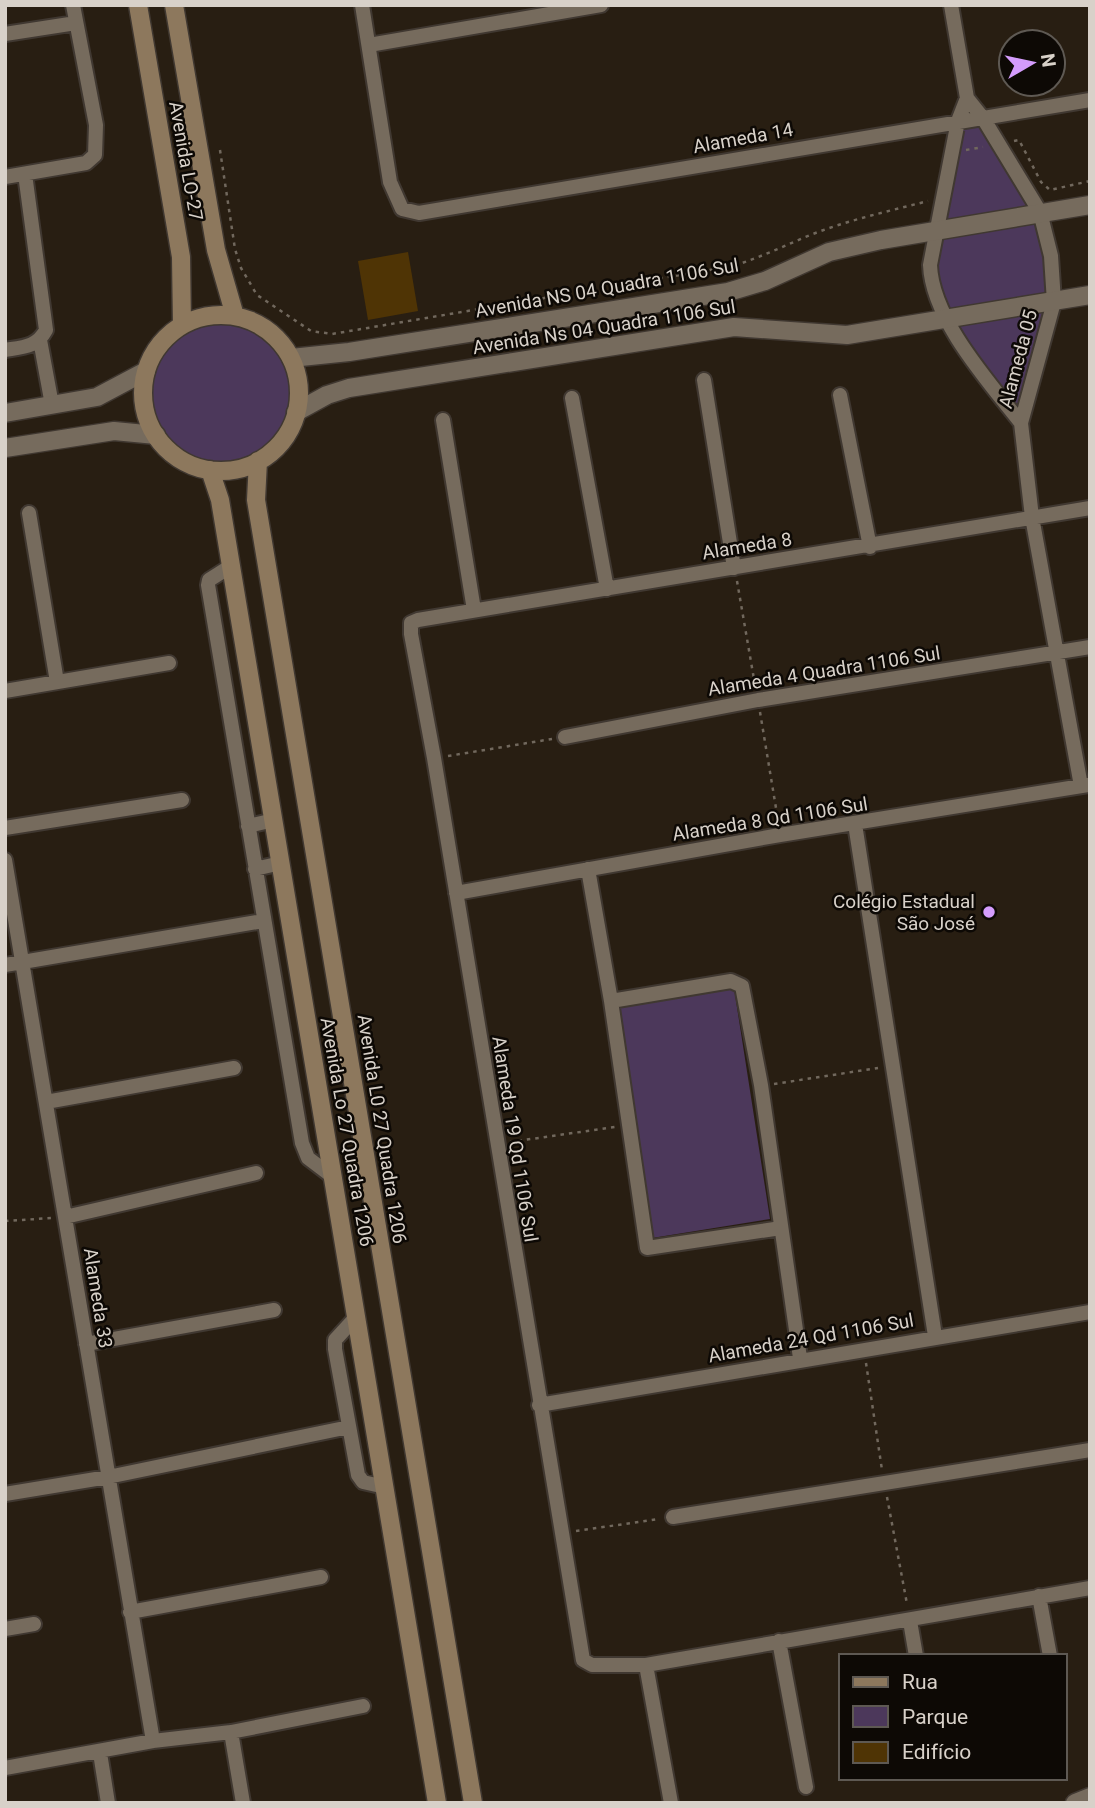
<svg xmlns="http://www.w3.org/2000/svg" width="1095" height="1808" font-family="Roboto,sans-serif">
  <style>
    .green { fill: #4c385b }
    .building { fill: #4f3405 }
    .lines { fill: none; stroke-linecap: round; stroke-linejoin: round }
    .minor-casing { stroke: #403831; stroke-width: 18 }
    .tertiary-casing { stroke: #403831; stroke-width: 21 }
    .secondary-casing { stroke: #403831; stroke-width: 21 }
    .path { stroke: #71685d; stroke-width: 2.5; stroke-dasharray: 3.5 5; stroke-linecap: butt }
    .minor { stroke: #766b5d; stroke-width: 14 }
    .tertiary { stroke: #766b5d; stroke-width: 18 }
    .secondary { stroke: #8d785d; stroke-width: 18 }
    .poi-dot { fill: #d49cfc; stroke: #0d0905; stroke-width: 2.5 }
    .labels { text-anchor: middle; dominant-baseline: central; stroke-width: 5; stroke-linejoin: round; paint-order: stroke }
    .street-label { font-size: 19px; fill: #d8d1c9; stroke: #0d0905 }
    .poi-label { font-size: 19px; fill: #d8d1c9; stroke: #0d0905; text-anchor: end }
  </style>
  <rect width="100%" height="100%" fill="#281e12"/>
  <path class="green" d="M 967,98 L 1047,234 L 1053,276 L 1021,423 L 947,320 L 931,283 Z
    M 235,316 L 291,358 L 296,412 L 271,452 L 210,470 L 156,435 L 144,404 L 146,371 L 182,325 Z
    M 734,988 L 770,1219 L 652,1238 L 617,1006 Z"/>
  <path class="building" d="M 408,252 L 418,311 L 368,320 L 358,261 Z"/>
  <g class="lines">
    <defs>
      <path id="minor" d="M 362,5 L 390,182 L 402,209 L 419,213 L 1090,100
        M 951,5 L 967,98 L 983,118 L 1040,212 L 1051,256 L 1054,302 L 1021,423 L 1032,517 L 1081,786
        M 5,34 L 76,23
        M 369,45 L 601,5
        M 967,98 L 958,121 L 930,265 C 932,319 988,381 1021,423
        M 5,177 L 86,163 L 95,155 L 96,125 L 73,5
        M 40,340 L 52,405
        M 5,350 C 23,347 37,347 46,330 L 25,174
        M 704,380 L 734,568
        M 840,395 L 870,547
        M 572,398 L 607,589
        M 443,420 L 474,610
        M 1090,508 L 418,620 L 411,623 L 411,634 L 434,758 L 583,1660 L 592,1665 L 646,1665 L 1090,1588
        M 29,513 L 57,682
        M 231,566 L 209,580 L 208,585 L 302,1143 L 308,1158 L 333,1177
        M 5,691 L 169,663
        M 565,737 L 758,700 L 1090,647
        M 855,824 L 935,1336
        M 248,826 L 274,820
        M 5,828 L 182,800
        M 5,860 L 153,1741
        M 255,869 L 281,863
        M 588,869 L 611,1001 L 647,1248 L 781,1228
        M 456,893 L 780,835 L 1088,785
        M 5,965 L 263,921
        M 611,1001 L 731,981 L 742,986 L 761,1085 L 800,1358
        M 46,1102 L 234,1068
        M 65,1217 L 256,1173
        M 357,1316 L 335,1340 L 335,1349 L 358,1475 L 363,1482 L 385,1487
        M 86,1344 L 274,1310
        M 539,1405 L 1090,1312
        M 5,1494 L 108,1477 L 349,1427
        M 673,1517 L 1090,1450
        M 1039,1596 L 1050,1656
        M 130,1612 L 321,1577
        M 910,1621 L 916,1656
        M 5,1629 L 34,1624
        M 779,1641 L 806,1787
        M 646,1665 L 671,1803
        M 231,1732 L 243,1803
        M 100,1753 L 108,1803
        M 5,1768 L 153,1741 L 231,1732 L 363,1706"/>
      <path id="tertiary" d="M 291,358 L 349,352 L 728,292 L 765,281 L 829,252 L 881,240 L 1090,205
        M 296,412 L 327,395 L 349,388 L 734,327 L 847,335 L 1090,295
        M 5,413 L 97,397 L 146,371
        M 5,448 L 114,431 L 156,435
        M 1075,1803 L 1090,1797"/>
      <path id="secondary" d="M 138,5 L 181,257 L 182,325
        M 174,5 L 216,250 L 235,316
        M143 393a78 78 0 1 1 156 0a78 78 0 1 1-156 0Z
        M 258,461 L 256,500 L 473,1803
        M 210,470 L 220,500 L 437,1803"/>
    </defs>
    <use href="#minor" class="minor-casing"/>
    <use href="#tertiary" class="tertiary-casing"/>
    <use href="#secondary" class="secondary-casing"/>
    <path class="path" d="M 1014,141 L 1019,140 L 1041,182 L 1050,190 L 1090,181
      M 220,150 L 235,249 L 241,268 L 257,295 L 311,331 L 332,334 L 733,266 C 758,258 780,248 803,238 C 843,221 886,212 928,201
      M 966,150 L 983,147
      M 737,581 L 755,685
      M 760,712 L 778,820
      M 448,756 L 552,739
      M 774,1084 L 878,1068
      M 510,1142 L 615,1127
      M 5,1221 L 52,1218
      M 866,1363 L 882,1470
      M 887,1497 L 907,1604
      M 576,1531 L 659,1519"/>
    <use href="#minor" class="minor"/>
    <use href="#tertiary" class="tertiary"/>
    <use href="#secondary" class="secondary"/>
  </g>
  <circle class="poi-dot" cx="989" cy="912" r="7"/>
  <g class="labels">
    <g class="street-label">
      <text transform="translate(743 138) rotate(-10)">Alameda 14</text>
      <text transform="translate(186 161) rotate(80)">Avenida LO-27</text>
      <text transform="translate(607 288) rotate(-10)">Avenida NS 04 Quadra 1106 Sul</text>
      <text transform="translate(604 327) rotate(-9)">Avenida Ns 04 Quadra 1106 Sul</text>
      <text transform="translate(1018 359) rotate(-75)">Alameda 05</text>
      <text transform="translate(747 546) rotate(-9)">Alameda 8</text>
      <text transform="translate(824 671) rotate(-9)">Alameda 4 Quadra 1106 Sul</text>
      <text transform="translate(770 819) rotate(-9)">Alameda 8 Qd 1106 Sul</text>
      <text transform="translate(382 1129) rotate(81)">Avenida L0 27 Quadra 1206</text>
      <text transform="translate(347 1132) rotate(80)">Avenida Lo 27 Quadra 1206</text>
      <text transform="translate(515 1139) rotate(81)">Alameda 19 Qd 1106 Sul</text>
      <text transform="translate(98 1298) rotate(81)">Alameda 33</text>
      <text transform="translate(811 1338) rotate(-10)">Alameda 24 Qd 1106 Sul</text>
    </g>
    <g class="poi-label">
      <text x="975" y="901">Colégio Estadual<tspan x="975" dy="22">São José</tspan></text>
    </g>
  </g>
  <rect width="1095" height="1808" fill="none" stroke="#d8d1c9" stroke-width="14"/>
  <rect x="839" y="1654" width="228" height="126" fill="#0d0905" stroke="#5e5953" stroke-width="2"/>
  <rect x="853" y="1677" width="35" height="10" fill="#8d785d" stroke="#5e5953" stroke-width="2"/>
  <text x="902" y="1689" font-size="21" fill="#d8d1c9">Rua</text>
  <rect x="853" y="1706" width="35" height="21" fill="#4c385b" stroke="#5e5953" stroke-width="2"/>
  <text x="902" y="1724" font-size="21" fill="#d8d1c9">Parque</text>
  <rect x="853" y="1742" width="35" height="21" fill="#4f3405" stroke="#5e5953" stroke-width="2"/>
  <text x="902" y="1759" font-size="21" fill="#d8d1c9">Edifício</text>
  <g transform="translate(1032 63) rotate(81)"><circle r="33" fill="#0d0905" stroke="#5e5953" stroke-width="2"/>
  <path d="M0-5L12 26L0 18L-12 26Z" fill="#d49cfc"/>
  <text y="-10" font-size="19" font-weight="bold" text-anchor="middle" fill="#d8d1c9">N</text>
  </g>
</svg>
